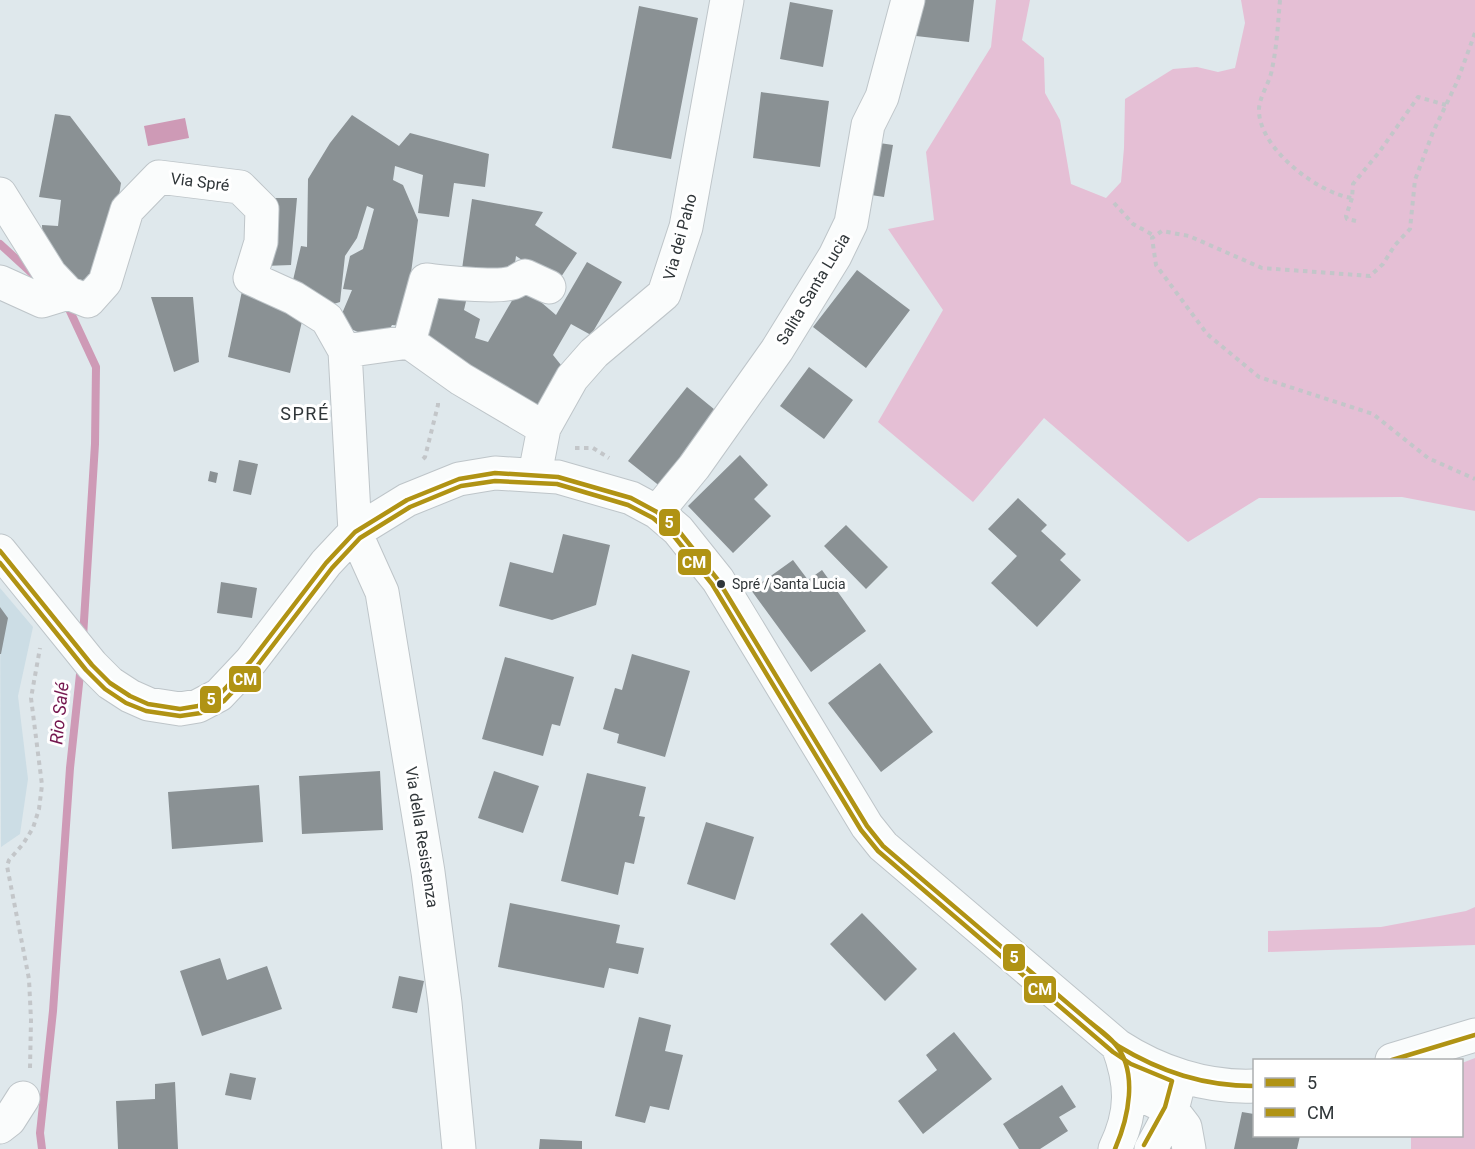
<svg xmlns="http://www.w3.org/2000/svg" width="1475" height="1149" font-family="Roboto,sans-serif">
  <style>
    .built { fill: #ccdde5 }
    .green { fill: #e5bfd5 }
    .water { fill: #ce9ab6 }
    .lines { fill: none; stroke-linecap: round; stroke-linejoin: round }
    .stream { stroke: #ce9ab6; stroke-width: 8 }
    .building { fill: #8a9194 }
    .minor-casing { stroke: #bec5c9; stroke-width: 35 }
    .path { stroke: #c3c6c9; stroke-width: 4; stroke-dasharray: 4.5 4.5; stroke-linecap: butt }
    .minor { stroke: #fafcfc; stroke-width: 33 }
    .bus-1-casing { stroke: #fff; stroke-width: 9 }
    .bus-2-casing { stroke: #fff; stroke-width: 9 }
    .bus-1 { stroke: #b09314; stroke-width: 4.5 }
    .bus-2 { stroke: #b09314; stroke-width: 4.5 }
    .bus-dot { fill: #303639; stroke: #fff; stroke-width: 2 }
    .labels { text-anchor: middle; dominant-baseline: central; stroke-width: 6; stroke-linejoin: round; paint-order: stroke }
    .bus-label { font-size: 14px; fill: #303639; stroke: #fff; text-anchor: start }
    .street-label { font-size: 16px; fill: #303639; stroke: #fff }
    .neighbourhood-label { font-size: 18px; letter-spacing: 1.5px; fill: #303639; stroke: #fff }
    .water-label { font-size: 18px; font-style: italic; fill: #75174f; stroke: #fff }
    .line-badge { stroke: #fff; stroke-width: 2 }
    .badge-label { font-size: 16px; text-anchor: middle; font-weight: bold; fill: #fff }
  </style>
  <rect width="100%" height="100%" fill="#dfe8ec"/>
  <path class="built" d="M 0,588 L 33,627 L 18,696 L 28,779 L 20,834 L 1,847 Z"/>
  <path class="green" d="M 996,0 L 1030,0 L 1022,40 L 1044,58 L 1045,93 L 1060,120 L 1071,184 L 1106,198 L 1121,182 L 1124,148 L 1125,99 L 1173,69 L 1197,67 L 1218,72 L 1235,68 L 1245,23 L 1241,0 L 1475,0 L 1475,511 L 1402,497 L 1259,498 L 1188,542 L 1044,418 L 973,502 L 878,422 L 943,310 L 888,229 L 934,220 L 926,152 L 991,47 Z
    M 1475,907 L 1475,945 L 1268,952 L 1268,931 L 1381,927 L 1466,911 Z
    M 1475,1058 L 1475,1149 L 1411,1149 L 1411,1136 L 1462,1136 L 1462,1063 Z"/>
  <path class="water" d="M 185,118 L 189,138 L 148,146 L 144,126 Z"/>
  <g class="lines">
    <path class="stream" d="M 0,244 L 36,277
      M 65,305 L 69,309 L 96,367 L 95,444 L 83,637
      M 42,1149 L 40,1133 L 53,1011 L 70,768 L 81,665"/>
  </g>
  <path class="building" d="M 920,0 L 974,0 L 969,42 L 916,36 Z
    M 790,2 L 833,10 L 823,67 L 780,59 Z
    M 639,6 L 698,18 L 671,159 L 612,148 Z
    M 761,92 L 829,101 L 820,167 L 753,158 Z
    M 55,114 L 70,116 L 121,183 L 108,264 L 96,277 L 78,281 L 43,247 L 42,225 L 58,226 L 61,200 L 39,197 Z
    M 352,115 L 399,146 L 410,133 L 489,154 L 485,187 L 454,183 L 449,217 L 418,213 L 423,175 L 395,166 L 393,180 L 403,185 L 418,220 L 404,326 L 392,325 L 382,343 L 338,323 L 352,290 L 343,289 L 350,256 L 363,249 L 374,209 L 367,206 L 357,238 L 345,256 L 340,302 L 324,307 L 290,293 L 301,246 L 307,247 L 308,179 L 330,143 Z
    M 866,141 L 893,145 L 884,197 L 858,193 Z
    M 272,198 L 297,198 L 291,265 L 264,266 Z
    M 472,199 L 543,212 L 535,225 L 577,253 L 557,283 L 516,256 L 513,277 L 462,269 Z
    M 587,262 L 622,282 L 591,335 L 571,324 L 553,355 L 561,365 L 535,416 L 419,335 L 437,291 L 467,297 L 464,310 L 480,319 L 475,338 L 488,342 L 521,285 L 556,315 Z
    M 857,270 L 910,310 L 866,368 L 813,327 Z
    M 242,291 L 303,317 L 290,373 L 228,357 Z
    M 151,297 L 193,297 L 199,362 L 174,372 Z
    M 809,367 L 853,400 L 824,439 L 780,406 Z
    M 687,387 L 720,414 L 661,487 L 628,461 Z
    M 740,455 L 768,485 L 754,499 L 771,516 L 733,553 L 688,506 Z
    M 239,460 L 258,464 L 251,495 L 233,491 Z
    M 210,471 L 218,473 L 216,483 L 208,481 Z
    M 1018,498 L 1047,525 L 1041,531 L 1066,554 L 1060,560 L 1081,580 L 1037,627 L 991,583 L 1017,556 L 988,529 Z
    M 846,525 L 888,567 L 866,589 L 824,546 Z
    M 563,534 L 610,545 L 596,605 L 552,620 L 499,606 L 510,562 L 553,573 Z
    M 793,560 L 808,580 L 822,570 L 866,631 L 811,672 L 751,590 Z
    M 221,582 L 257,588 L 252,618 L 217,613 Z
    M 0,607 L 8,618 L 1,654 L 0,654 Z
    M 632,654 L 690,671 L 665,757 L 617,743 L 619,734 L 603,729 L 615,688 L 622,690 Z
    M 505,657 L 574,677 L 560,726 L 552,724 L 543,756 L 482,739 Z
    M 880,663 L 933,732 L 881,772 L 828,703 Z
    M 380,771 L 383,830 L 302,834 L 299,776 Z
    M 494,771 L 539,786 L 523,833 L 478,818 Z
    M 587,773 L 646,787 L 639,816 L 645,817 L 634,864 L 625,862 L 618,895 L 561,881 Z
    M 259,785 L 263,842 L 172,849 L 168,792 Z
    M 706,822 L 754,837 L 735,900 L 687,884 Z
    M 510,903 L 620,925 L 616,943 L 644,948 L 638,974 L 609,968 L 604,988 L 498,967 Z
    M 862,913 L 917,969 L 885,1001 L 830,944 Z
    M 220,958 L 227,980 L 267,966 L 282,1009 L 202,1036 L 180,971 Z
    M 399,976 L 424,981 L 417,1013 L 392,1008 Z
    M 639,1017 L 671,1025 L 665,1051 L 683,1055 L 669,1110 L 650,1106 L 645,1123 L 615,1116 Z
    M 954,1032 L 992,1079 L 923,1134 L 898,1101 L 937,1070 L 926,1055 Z
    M 230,1073 L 256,1078 L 251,1100 L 225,1095 Z
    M 175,1082 L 178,1149 L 118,1149 L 116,1101 L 155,1099 L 155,1084 Z
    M 1062,1085 L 1076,1107 L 1059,1117 L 1068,1131 L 1040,1149 L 1019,1149 L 1003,1124 Z
    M 1242,1112 L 1254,1114 L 1254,1136 L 1300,1136 L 1297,1149 L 1234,1149 Z
    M 540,1139 L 582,1141 L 582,1149 L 539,1149 Z"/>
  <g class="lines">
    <defs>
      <path id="minor" d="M 0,194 L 50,274 L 68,293 L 88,301 L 105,282 L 127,210 L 159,177 L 240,187 L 262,209 L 261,242 L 250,278 L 294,298 L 327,319 L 345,351 L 355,532 L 382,592 L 428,872 L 445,1003 L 459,1149
        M 0,282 L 42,301 L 68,293
        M 409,342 L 426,280 C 446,282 495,288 512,283 C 516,282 521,278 525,276 L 549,287
        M 345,351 L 409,342 L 461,379 L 544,428
        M 535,474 L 544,428 L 572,378 L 594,353 L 664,294 L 686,227 L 727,0
        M 657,512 L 694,467 L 777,350 L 835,256 L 851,223 L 868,125 L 882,97 L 908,0
        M 0,551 L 92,665 L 110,683 L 130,696 L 148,704 L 180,709 L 198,706 L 219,695 L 251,661 L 326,563 L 355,532 L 407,500 L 459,479 L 495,473 L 558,477 L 631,498 L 657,512 L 678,530 L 718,580 L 867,826 L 883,846 L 1118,1046 C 1158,1072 1206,1088 1254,1086
        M 1392,1060 L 1475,1035
        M 1129,1089 L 1172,1110 L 1185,1127 L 1189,1149
        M 0,1127 L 9,1120 L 23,1098
        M 1115,1149 C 1133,1112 1132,1084 1118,1046
        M 1151,1149 L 1172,1110 L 1177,1090"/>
    </defs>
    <use href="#minor" class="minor-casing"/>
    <path class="path" d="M 1280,0 C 1278,23 1277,46 1272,69 C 1270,83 1258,98 1259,112 C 1261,150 1318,193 1352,198 L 1353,184 L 1380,151 L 1418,97 L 1446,105
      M 1475,33 L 1457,82 L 1433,132 L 1415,180 L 1410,229 L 1395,245 L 1383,264 L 1370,276 L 1262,268 L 1189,236 L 1162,231 L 1152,238 L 1156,265 L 1207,334 L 1259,377 L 1373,414 L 1428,458 L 1475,479
      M 1352,198 L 1346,216 L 1347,219 L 1356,221
      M 1114,203 L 1133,224 L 1155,236
      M 575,448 L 593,448 L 609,458
      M 423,459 L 425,457 L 438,405 L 438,400
      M 30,1068 L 31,1020 L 29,979 L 7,866 L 9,860 L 23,844 L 33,828 L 39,809 L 42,785 L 31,698 L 40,648"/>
    <use href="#minor" class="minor"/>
    <defs>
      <path id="bus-1" d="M 0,551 L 92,665 L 110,683 L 130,696 L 148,704 L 180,709 L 198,706 L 219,695 L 251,661 L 326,563 L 355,532 L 407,500 L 459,479 L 495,473 L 558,477 L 631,498 L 657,512 L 678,530 L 718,580 L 867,826 L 883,846 L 1118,1046 C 1161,1072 1204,1086 1254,1086
        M 1090,1022 C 1098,1029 1108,1035 1115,1044 C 1139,1072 1128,1119 1115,1149
        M 1392,1060 L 1475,1035"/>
      <path id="bus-2" d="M 0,563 L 86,670 L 105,689 L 126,703 L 146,711 L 180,716 L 201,713 L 224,701 L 257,666 L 332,568 L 360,538 L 410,507 L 461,486 L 495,481 L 557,484 L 628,505 L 653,518 L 673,535 L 712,584 L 861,830 L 878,851 L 1113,1052 L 1131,1064 L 1172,1081 L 1165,1107 L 1144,1145"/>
    </defs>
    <use href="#bus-1" class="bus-1-casing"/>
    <use href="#bus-2" class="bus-2-casing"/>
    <use href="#bus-1" class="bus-1"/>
    <use href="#bus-2" class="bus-2"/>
  </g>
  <circle class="bus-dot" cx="721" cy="584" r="5"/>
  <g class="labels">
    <g class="bus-label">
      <text x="732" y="584">Spré / Santa Lucia</text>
    </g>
    <g class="street-label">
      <text transform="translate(200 182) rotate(7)">Via Spré</text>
      <text transform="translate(680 237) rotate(-75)">Via dei Paho</text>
      <text transform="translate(813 289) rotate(-59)">Salita Santa Lucia</text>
      <text transform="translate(422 837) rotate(81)">Via della Resistenza</text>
    </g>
    <g class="neighbourhood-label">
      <text x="305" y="413">SPRÉ</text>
    </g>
    <g class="water-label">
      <text transform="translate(59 713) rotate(-84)">Rio Salé</text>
    </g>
  </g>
  <g class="line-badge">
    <rect x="658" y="508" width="23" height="29" rx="6" fill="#b09314"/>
    <rect x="677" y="548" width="35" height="28" rx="6" fill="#b09314"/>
    <rect x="228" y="665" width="34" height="28" rx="6" fill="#b09314"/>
    <rect x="199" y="685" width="23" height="29" rx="6" fill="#b09314"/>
    <rect x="1002" y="943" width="24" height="29" rx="6" fill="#b09314"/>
    <rect x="1023" y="975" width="34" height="29" rx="6" fill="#b09314"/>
  </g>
  <g class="badge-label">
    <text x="669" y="528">5</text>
    <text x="694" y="568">CM</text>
    <text x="245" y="685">CM</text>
    <text x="211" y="705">5</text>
    <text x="1014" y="963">5</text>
    <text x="1040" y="995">CM</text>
  </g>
  <rect x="1253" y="1059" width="210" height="78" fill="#ffffff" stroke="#acafb0" stroke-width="1.5"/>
  <rect x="1265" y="1078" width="30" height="9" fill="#b09314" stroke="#acafb0" stroke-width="1.5"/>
  <text x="1307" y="1089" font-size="18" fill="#303639">5</text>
  <rect x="1265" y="1108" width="30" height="9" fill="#b09314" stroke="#acafb0" stroke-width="1.5"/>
  <text x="1307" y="1119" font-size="18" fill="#303639">CM</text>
</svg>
